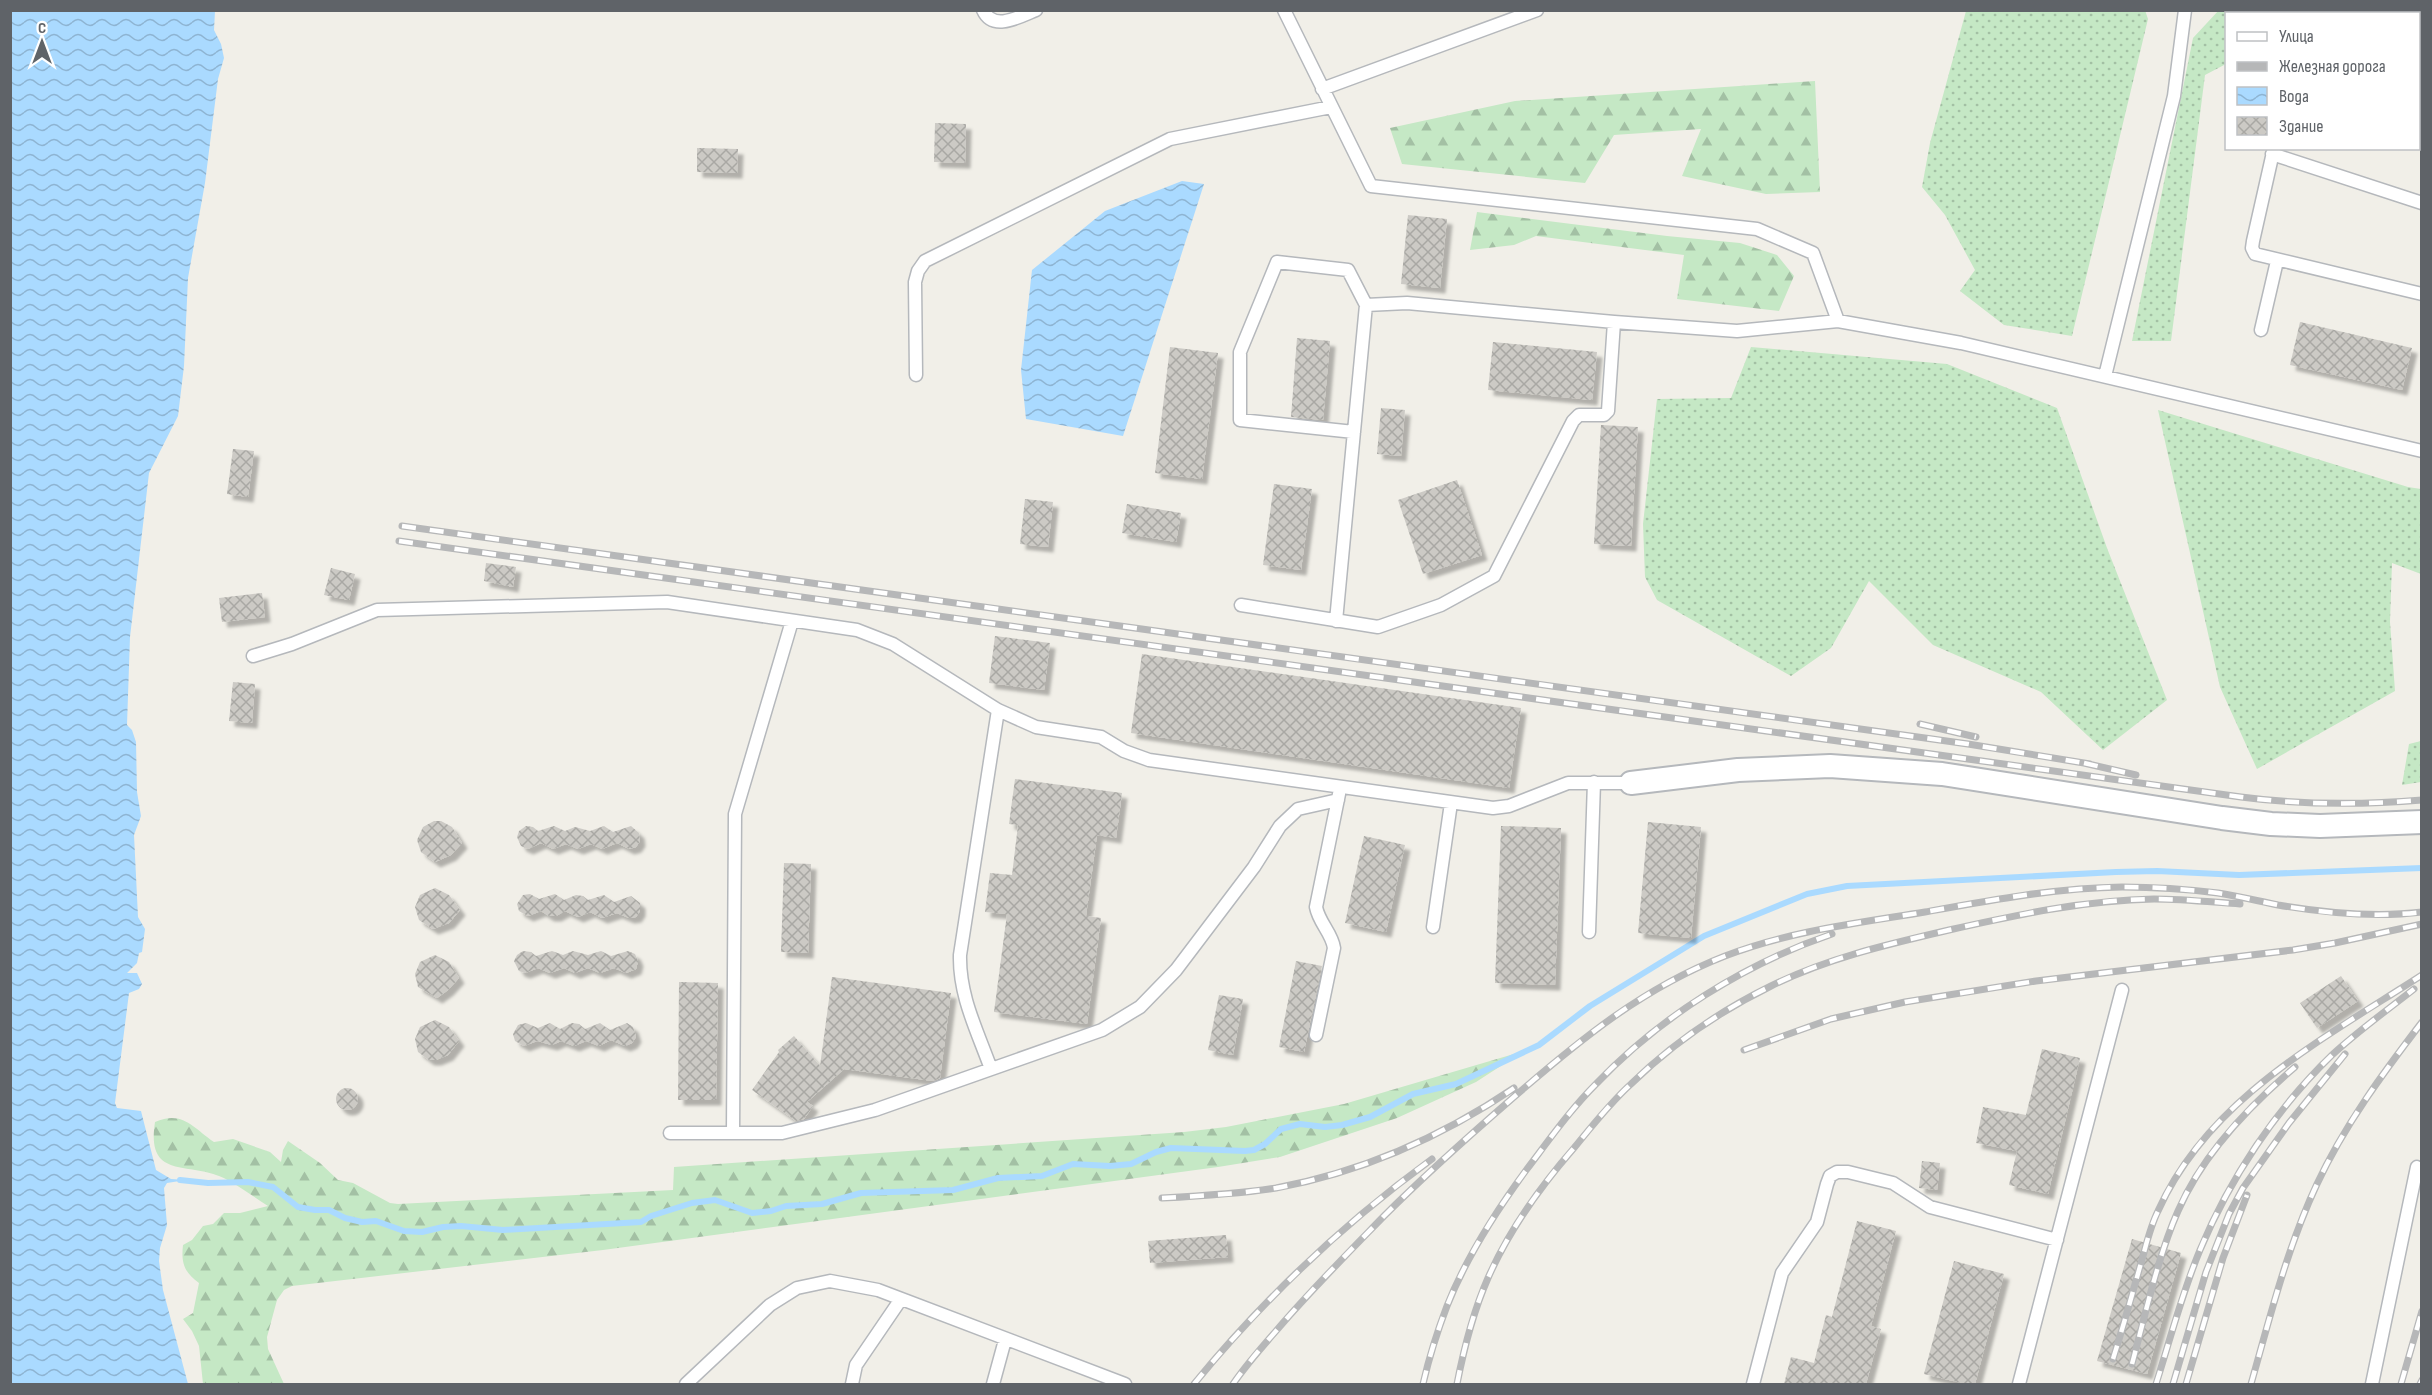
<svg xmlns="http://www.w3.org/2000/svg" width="2432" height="1395" font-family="'Sofia Sans Condensed',sans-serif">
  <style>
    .grass { fill: url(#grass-dots) }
    .forest { fill: url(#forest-firs) }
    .water { fill: url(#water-waves) }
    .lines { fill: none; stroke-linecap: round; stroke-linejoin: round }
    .stream { stroke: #aadaff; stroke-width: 6 }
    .building { fill: url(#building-cross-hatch); filter: url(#shadow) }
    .lane-casing { stroke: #b5b8bc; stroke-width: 15 }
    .street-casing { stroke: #b5b8bc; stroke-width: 26 }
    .lane { stroke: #fff; stroke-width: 12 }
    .street { stroke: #fff; stroke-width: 22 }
    .rail-casing { stroke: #b6b7b8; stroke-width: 7 }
    .rail { stroke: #fff; stroke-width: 4.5; stroke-dasharray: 14; stroke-linecap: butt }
  </style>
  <defs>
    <pattern id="grass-dots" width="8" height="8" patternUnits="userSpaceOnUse" patternTransform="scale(1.5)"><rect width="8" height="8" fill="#c5e8c5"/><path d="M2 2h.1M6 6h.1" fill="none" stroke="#a3c0a4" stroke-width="1.8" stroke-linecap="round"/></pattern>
    <pattern id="forest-firs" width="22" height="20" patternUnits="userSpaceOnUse" patternTransform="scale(1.5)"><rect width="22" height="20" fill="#c5e8c5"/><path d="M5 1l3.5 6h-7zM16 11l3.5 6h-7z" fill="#a3c0a4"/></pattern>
    <pattern id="water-waves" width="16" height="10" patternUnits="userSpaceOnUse" patternTransform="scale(1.5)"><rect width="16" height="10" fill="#aadaff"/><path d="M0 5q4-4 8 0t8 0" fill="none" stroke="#8eb4d2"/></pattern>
    <pattern id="building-cross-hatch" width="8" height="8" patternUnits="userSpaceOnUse" patternTransform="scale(1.5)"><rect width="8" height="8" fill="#cccac5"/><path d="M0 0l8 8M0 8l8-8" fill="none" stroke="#a9a8a4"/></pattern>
    <filter id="shadow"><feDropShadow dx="5.5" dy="5.5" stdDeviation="1.5" flood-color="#0004"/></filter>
  </defs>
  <rect width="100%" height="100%" fill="#f1efe8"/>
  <path class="grass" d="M 2219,10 L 2317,11 L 2313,14 L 2226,14 L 2226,64 L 2205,75 L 2171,341 L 2132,341 L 2193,38 Z
    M 1966,11 L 2145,10 L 2148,19 L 2072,336 L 2004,325 L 1960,291 L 1975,270 L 1945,215 L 1922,187 L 1930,143 Z
    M 1751,347 L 1947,364 L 2057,408 L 2107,548 L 2167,700 L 2103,750 L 2041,692 L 1933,645 L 1869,581 L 1831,648 L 1791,676 L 1657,600 L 1645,577 L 1643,524 L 1657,399 L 1731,398 Z
    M 2158,410 L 2408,487 L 2421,489 L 2421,574 L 2392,563 L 2390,622 L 2395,691 L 2257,769 L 2220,687 Z
    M 2421,741 L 2421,782 L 2402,785 L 2409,744 Z"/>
  <path class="forest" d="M 1815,81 L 1820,192 L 1766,194 L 1682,176 L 1701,129 L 1614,135 L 1585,183 L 1402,164 L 1390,128 L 1515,101 Z
    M 1477,212 L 1667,236 L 1740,243 L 1777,255 L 1794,276 L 1779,311 L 1677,299 L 1684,255 L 1536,236 L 1514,245 L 1470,250 Z
    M 1524,1051 L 1476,1082 L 1397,1118 L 1280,1157 L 1218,1167 L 603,1250 L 292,1286 L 284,1290 L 277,1300 L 267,1337 L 268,1349 L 284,1384 L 203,1384 L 199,1346 L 192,1331 L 183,1319 L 193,1313 L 199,1283 C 184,1272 181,1263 183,1245 L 192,1240 L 203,1226 L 213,1224 L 224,1213 L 240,1213 L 268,1206 C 252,1196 236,1183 219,1176 C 187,1162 146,1179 155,1122 C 183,1110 193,1128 214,1142 L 233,1139 L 270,1152 L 281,1162 L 283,1150 L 288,1141 L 320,1163 L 338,1180 L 353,1183 L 390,1203 L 398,1204 L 673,1190 L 674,1167 L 1184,1132 L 1226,1127 L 1344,1104 Z"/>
  <path class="water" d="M 10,11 L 215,11 L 214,30 L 221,44 L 224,58 L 218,79 L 205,183 L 188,278 L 184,366 L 178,416 L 149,473 L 130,637 L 127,725 L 132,730 L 136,742 L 137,792 L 141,816 L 134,835 L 138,917 L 145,929 L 142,952 L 139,953 L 137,963 L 127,973 L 137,973 L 142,984 L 139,989 L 129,993 L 115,1103 L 117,1108 L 141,1111 L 156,1170 L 171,1179 L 186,1180 L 167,1183 L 164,1188 L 167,1225 L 160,1248 L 159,1261 L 163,1290 L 188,1384 L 11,1384 Z
    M 1182,181 L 1204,184 L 1123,436 L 1026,419 L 1021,370 L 1032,270 L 1105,211 Z"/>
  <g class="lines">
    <path class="stream" d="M 180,1180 L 208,1183 L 248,1182 L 273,1187 L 298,1207 L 315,1210 L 329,1210 L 345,1218 L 362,1222 L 376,1221 L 404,1231 L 422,1232 L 443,1227 L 461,1226 L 503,1230 L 641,1222 L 651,1216 L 692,1203 L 715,1200 L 752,1213 L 771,1211 L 786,1206 L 822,1204 L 861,1193 L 953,1190 L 998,1178 L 1042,1176 L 1073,1164 L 1110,1166 L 1131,1164 L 1156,1152 L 1171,1148 L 1245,1151 L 1254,1150 L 1265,1144 L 1281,1129 L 1300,1124 L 1325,1127 L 1342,1125 L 1370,1117 L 1413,1094 L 1456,1084 L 1539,1045 L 1590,1006 L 1704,936 L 1807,894 L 1847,886 L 2116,872 L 2157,871 L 2239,875 L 2422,868"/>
  </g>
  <path class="building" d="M 935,123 L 966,124 L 965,163 L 934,162 Z
    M 697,148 L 738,149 L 737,173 L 697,172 Z
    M 1408,215 L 1447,219 L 1440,288 L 1401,284 Z
    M 2300,322 L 2412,348 L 2402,390 L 2290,365 Z
    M 1297,338 L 1330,341 L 1323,420 L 1291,417 Z
    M 1493,342 L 1597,352 L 1592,400 L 1488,390 Z
    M 1170,347 L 1218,353 L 1202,479 L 1155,473 Z
    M 1381,408 L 1405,410 L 1401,456 L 1377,454 Z
    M 1601,425 L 1638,427 L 1631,546 L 1594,544 Z
    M 233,449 L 254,451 L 248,497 L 227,494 Z
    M 1457,480 L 1482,555 L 1423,574 L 1398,500 Z
    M 1274,484 L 1312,489 L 1301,570 L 1263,565 Z
    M 1025,499 L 1053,502 L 1048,547 L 1020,544 Z
    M 1127,504 L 1181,513 L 1176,542 L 1122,533 Z
    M 486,563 L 516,567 L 513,587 L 484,581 Z
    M 331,568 L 355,574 L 349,600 L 324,595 Z
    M 262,593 L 265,617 L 222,622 L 219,598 Z
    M 995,636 L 1050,643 L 1044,690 L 989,683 Z
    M 1142,654 L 1521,708 L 1509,788 L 1131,733 Z
    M 233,682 L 255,684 L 252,723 L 229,721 Z
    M 1015,779 L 1122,793 L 1116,838 L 1097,835 L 1086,916 L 1101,918 L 1087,1024 L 994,1012 L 1007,914 L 985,912 L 990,873 L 1012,875 L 1018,825 L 1009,824 Z
    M 434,821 L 441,821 L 452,827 L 462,843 L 451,855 L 435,862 L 421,852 L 417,840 L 423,827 Z
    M 1648,822 L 1701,827 L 1691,938 L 1638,933 Z
    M 526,826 L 533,827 L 538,831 L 554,826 L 565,831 L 575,827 L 590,831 L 604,826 L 613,832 L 631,826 L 639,833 L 640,841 L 636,847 L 629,849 L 617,843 L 602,849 L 591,844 L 578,849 L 566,844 L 553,849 L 541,843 L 528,849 L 521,846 L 517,837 L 519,831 Z
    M 1501,826 L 1561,828 L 1555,985 L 1495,983 Z
    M 1364,836 L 1405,845 L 1386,932 L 1345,923 Z
    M 784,863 L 811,864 L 808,953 L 781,952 Z
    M 435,888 L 449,895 L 460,910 L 449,923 L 433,929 L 419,920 L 415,907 L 420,895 Z
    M 530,894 L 539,899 L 555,894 L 564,900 L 576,895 L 583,896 L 588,900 L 604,895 L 614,902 L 631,896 L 640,903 L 640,911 L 636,917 L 629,918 L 617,913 L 602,918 L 590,912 L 578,917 L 565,911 L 556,916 L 549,916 L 541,911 L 528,916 L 519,911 L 517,904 L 523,895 Z
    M 523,951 L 531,952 L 536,956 L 552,951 L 563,955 L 573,951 L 588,955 L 601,951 L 611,956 L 628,951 L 635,954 L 638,961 L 636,969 L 626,973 L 614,968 L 600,973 L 588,968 L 575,973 L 564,968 L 550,973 L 538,968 L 525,973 L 519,971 L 514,961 L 517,955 Z
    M 435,955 L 449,962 L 459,978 L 448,990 L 437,998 L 418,987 L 415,974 L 420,962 Z
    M 1296,961 L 1322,966 L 1304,1052 L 1279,1047 Z
    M 2341,976 L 2358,1001 L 2317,1028 L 2300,1003 Z
    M 832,977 L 951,993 L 940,1078 L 933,1081 L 844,1069 L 807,1102 L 813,1106 L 804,1119 L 796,1121 L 752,1090 L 779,1052 L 778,1050 L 794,1036 L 820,1066 Z
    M 679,982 L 718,983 L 716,1100 L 678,1100 Z
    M 1219,995 L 1243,999 L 1233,1055 L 1208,1050 Z
    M 435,1020 L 449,1027 L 459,1041 L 448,1055 L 436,1060 L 429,1060 L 418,1052 L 415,1039 L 420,1027 Z
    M 526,1023 L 538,1028 L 550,1023 L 560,1029 L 572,1023 L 579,1024 L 585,1029 L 600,1023 L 610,1030 L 627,1023 L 633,1027 L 636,1037 L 632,1043 L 625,1046 L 611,1040 L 599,1046 L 586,1041 L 574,1046 L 561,1041 L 552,1045 L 537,1041 L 524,1046 L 515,1041 L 513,1034 L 518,1025 Z
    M 2042,1049 L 2080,1058 L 2048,1194 L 2009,1185 L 2017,1151 L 1976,1143 L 1983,1107 L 2026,1115 Z
    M336 1099a11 11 0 1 1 22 0a11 11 0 1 1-22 0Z
    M 1922,1161 L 1940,1163 L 1937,1190 L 1919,1188 Z
    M 1857,1221 L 1896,1231 L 1871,1326 L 1881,1329 L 1866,1384 L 1784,1384 L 1791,1357 L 1814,1363 L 1826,1315 L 1832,1317 Z
    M 1226,1235 L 1228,1257 L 1150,1263 L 1148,1241 Z
    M 2132,1239 L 2181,1253 L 2147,1374 L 2097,1361 Z
    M 1954,1261 L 2004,1274 L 1975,1384 L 1966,1384 L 1924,1374 Z"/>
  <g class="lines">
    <defs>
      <path id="lane" d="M 983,10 C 993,32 1019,17 1036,10
        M 1284,10 L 1371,186 L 1757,229 L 1813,253 L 1838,321
        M 2382,14 L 2386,10
        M 1322,89 L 1537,10
        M 2274,148 L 2253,241 L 2252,248 L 2255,254 L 2422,294
        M 2272,154 L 2422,203
        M 1366,305 L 1407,303 L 1614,322 L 1737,331 L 1838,321 L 1961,343 L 2422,451
        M 2261,330 L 2277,261
        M 916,375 L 915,282 L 918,271 L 925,261 L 1170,139 L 1331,107
        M 2105,376 L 2174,96 L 2185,10
        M 1241,605 L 1378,627 L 1441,605 L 1494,576 L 1573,421 L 1579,415 L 1604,415 L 1608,411 L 1614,322
        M 792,621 L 735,814 L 733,1133 L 782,1133 L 875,1110 L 1102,1030 L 1140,1007 L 1176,970 L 1254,867 L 1280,826 L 1298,809 L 1338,800
        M 1336,621 L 1366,305 L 1348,270 L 1277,262 L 1240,352 L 1240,420 L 1354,432
        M 253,656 L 292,644 L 377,610 L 667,602 L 857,630 L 893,644 L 998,710 L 1036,727 L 1101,737 L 1124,751 L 1149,760 L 1493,808 L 1509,806 L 1568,783 L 1631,783
        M 1433,927 L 1451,803
        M 1589,932 L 1594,782
        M 1316,1035 L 1334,948 C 1332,933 1319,923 1316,907 L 1339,794
        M 991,1069 C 977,1030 959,996 960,955 L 998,710
        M 670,1133 L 733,1133
        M 686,1384 L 770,1305 L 797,1288 L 830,1281 L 878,1290 L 1125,1384
        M 852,1384 L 856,1365 L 901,1299
        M 993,1384 L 1005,1340
        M 1753,1384 L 1782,1273 L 1817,1222 L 1827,1184 L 1830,1176 L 1837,1172 L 1848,1172 L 1893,1183 L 1930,1207 L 2057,1240
        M 2019,1384 L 2122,990
        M 2372,1384 L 2417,1167"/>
      <path id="street" d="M 1631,783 L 1738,770 L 1830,766 L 1942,774 L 2222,818 L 2271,824 L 2320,826 L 2422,822"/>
    </defs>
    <use href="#lane" class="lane-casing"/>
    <use href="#street" class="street-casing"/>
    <use href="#lane" class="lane"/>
    <use href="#street" class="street"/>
    <defs>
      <path id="rail" d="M 402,526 L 1968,744 L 2090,764
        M 399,541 L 2241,797 C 2302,805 2361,805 2422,800
        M 1920,724 L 1976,737
        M 2084,763 L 2136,775
        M 1744,1050 L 1831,1019 L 1905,1002 L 2036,981 L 2293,950 L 2335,943 L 2422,924
        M 1162,1198 C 1200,1196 1238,1194 1276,1188 C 1362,1172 1443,1136 1514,1088
        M 2113,1359 C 2123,1327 2132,1295 2141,1263 C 2146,1246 2150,1227 2158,1211 C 2208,1099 2323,1039 2422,975
        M 2132,1364 C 2145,1316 2158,1256 2178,1211 C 2202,1155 2249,1106 2295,1067
        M 1194,1384 C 1263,1300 1344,1223 1432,1159
        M 1233,1384 C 1246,1365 1261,1348 1276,1331 C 1310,1291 1347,1254 1384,1216 C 1426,1174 1470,1135 1515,1096 C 1581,1039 1643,988 1725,956 C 1789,931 1858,923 1925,912 C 1991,900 2055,888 2122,887 C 2154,887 2186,889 2218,893 C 2238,896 2258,901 2278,905 C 2325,913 2374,918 2422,912
        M 1423,1384 C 1429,1358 1437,1332 1447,1306 C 1466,1258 1496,1211 1527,1169 C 1549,1140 1570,1110 1596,1084 C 1660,1017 1744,964 1832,934
        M 1457,1384 C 1464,1348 1473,1312 1488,1278 C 1509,1230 1540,1187 1574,1148 C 1592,1126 1610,1103 1631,1084 C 1672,1044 1720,1011 1771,986 C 1827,958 1889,944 1949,930 C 2016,915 2085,900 2154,899 C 2182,899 2211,902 2240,904
        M 2156,1384 C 2170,1340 2182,1293 2200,1250 C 2230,1178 2276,1109 2332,1055 C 2358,1031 2386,1011 2414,989
        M 2173,1384 L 2206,1272 L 2229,1214 L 2243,1188 L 2289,1123 L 2345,1054
        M 2186,1384 L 2223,1258 L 2247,1195
        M 2251,1384 C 2270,1317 2287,1248 2317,1184 C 2344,1126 2383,1073 2422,1022
        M 2401,1384 L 2422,1311
        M 2420,1384 L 2422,1380"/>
    </defs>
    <use href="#rail" class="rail-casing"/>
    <use href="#rail" class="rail"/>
  </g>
  <rect width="2432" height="1395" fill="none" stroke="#5f6368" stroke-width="24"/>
  <rect x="2225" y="12" width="195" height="138" fill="#ffffff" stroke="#bfc1c3" stroke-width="1.5"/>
  <rect x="2237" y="32" width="30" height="9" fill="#ffffff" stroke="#bfc1c3" stroke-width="1.5"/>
  <text x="2279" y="42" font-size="18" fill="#5f6368">Улица</text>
  <rect x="2237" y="62" width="30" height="9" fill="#b6b7b8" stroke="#bfc1c3" stroke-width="1.5"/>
  <text x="2279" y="72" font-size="18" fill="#5f6368">Железная дорога</text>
  <rect x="2237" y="87" width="30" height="18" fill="url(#water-waves)" stroke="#bfc1c3" stroke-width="1.5"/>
  <text x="2279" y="102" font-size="18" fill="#5f6368">Вода</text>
  <rect x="2237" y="117" width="30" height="18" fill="url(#building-cross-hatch)" stroke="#bfc1c3" stroke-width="1.5"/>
  <text x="2279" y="132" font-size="18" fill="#5f6368">Здание</text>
  <g transform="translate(42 42)" stroke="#ffffff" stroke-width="4.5" paint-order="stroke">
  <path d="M0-4.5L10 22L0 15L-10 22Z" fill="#5f6368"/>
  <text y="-9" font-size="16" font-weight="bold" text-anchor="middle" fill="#5f6368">С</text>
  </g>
</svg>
